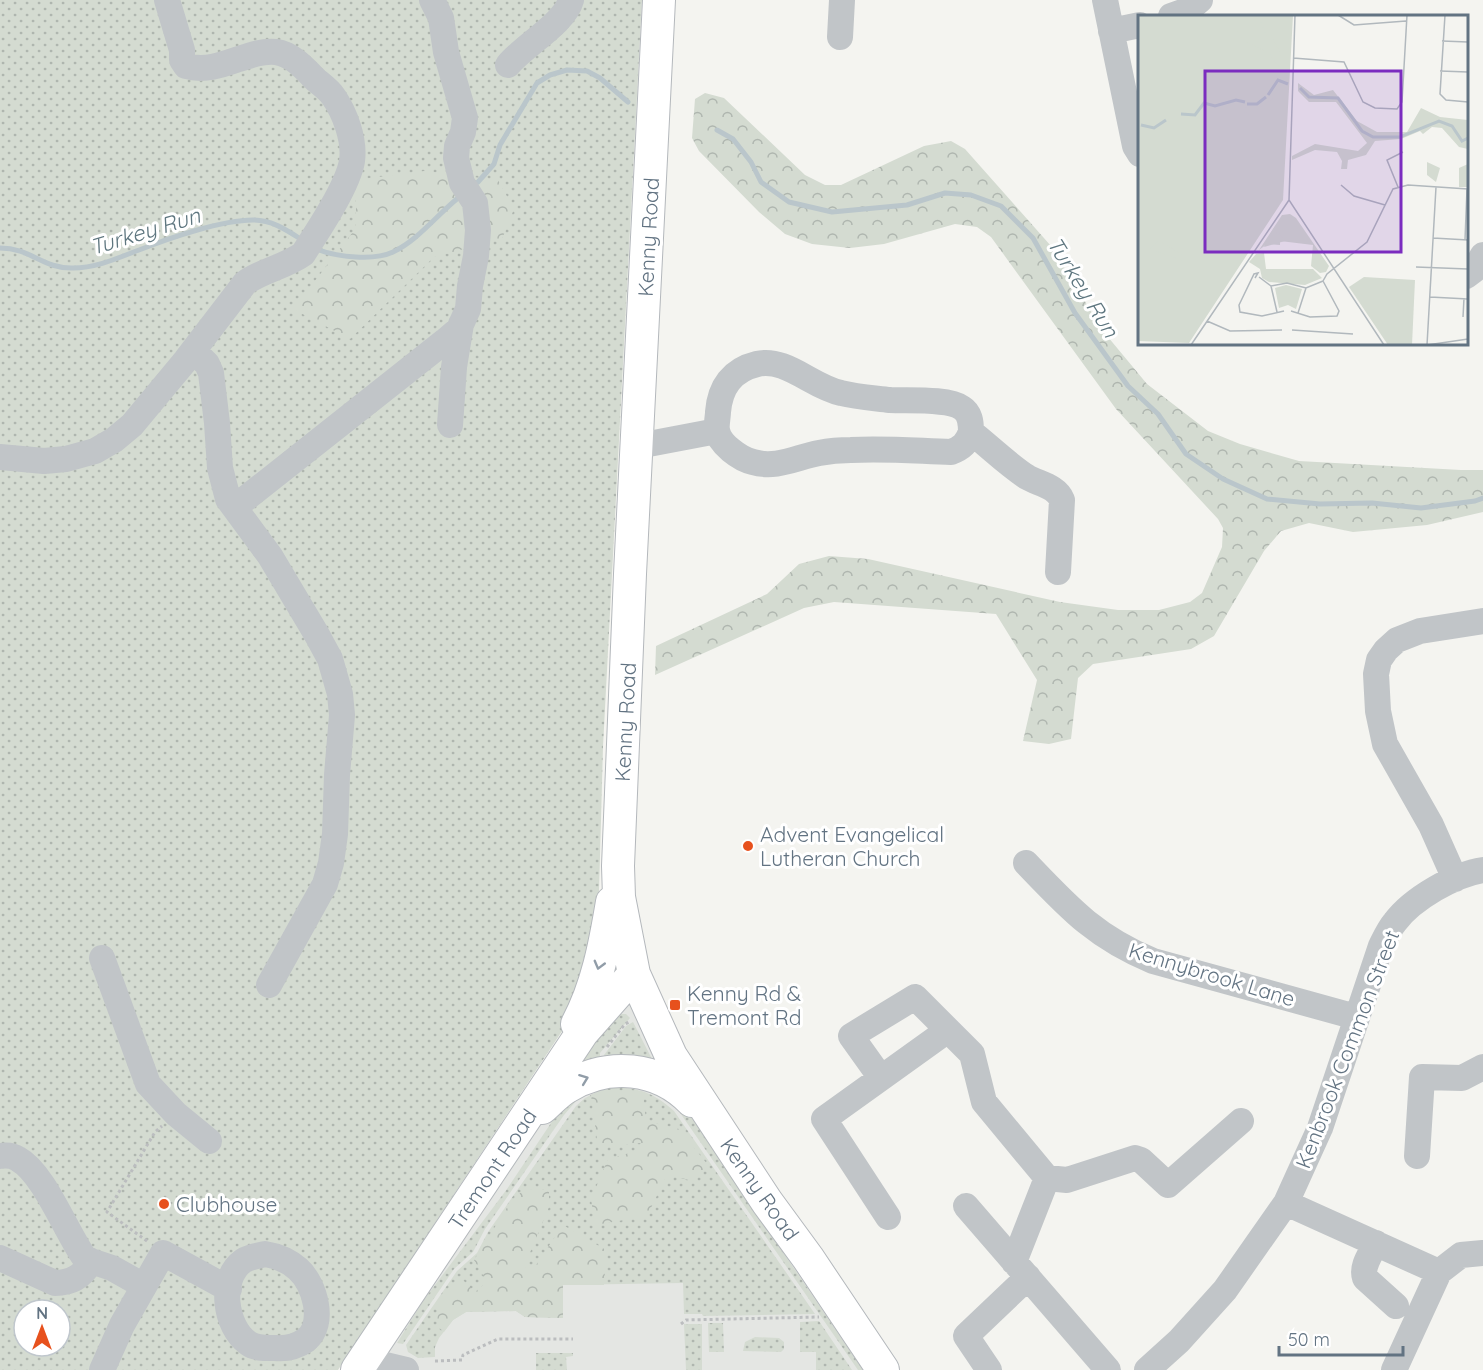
<svg xmlns="http://www.w3.org/2000/svg" width="1483" height="1370" font-family="Quicksand,sans-serif">
  <style>
    .built { fill: #e4e6e3 }
    .grass { fill: url(#grass-dots); fill-rule: evenodd }
    .forest { fill: url(#forest-crowns) }
    .lines { fill: none; stroke-linecap: round; stroke-linejoin: round }
    .stream { stroke: #bac6cb; stroke-width: 5 }
    .major-casing { stroke: #b4b8bc; stroke-width: 34 }
    .path { stroke: #bbbdbf; stroke-width: 3; stroke-dasharray: 3 3; stroke-linecap: butt }
    .minor { stroke: #c1c5c8; stroke-width: 26 }
    .major { stroke: #fff; stroke-width: 32 }
    .oneway { stroke: #919da8 }
    .poi-dot { fill: #e7511d; stroke: #fff; stroke-width: 2 }
    .labels { text-anchor: middle; dominant-baseline: central; stroke-width: 6; stroke-linejoin: round; paint-order: stroke }
    .street-label { font-size: 21px; fill: #627382; stroke: #fff }
    .poi-label { font-size: 21px; fill: #627382; stroke: #fff; text-anchor: start }
    .water-label { font-size: 22px; font-style: italic; fill: #5e767f; stroke: #fff }
    .inset-river { fill: none; stroke: #bac6cb; stroke-width: 3 }
    .inset-road { fill: none; stroke: #b1b8bd; stroke-width: 1.5 }
    .view { fill: #7b2cbf; fill-opacity: 0.15; stroke: #7b2cbf; stroke-width: 3 }
    .inset-edge { fill: none; stroke: #627382; stroke-width: 3 }
  </style>
  <defs>
    <pattern id="grass-dots" width="8" height="8" patternUnits="userSpaceOnUse" patternTransform="scale(1.5)"><rect width="8" height="8" fill="#d4dbd1"/><path d="M2 2h.1M6 6h.1" fill="none" stroke="#afb6af" stroke-width="1.8" stroke-linecap="round"/></pattern>
    <pattern id="forest-crowns" width="20" height="18" patternUnits="userSpaceOnUse" patternTransform="scale(1.5)"><rect width="20" height="18" fill="#d4dbd1"/><path d="M2 6a3 3 0 1 1 6 0M12 15a3 3 0 1 1 6 0" fill="none" stroke="#afb6af"/></pattern>
  </defs>
  <rect width="100%" height="100%" fill="#f4f4f0"/>
  <path class="built" d="M 634,974 L 891,1370 L 357,1370 Z"/>
  <path class="grass" d="M 0,0 L 642,0 L 603,747 L 598,930 L 572,1016 L 338,1370 L 0,1370 ZM 24,1310 L 60,1310 L 60,1346 L 24,1346 Z
    M 621,1014 L 626,1014 L 630,1018 L 600,1053 L 600,1063 L 584,1066 L 582,1062 L 611,1018 Z
    M 633,1022 L 654,1063 L 606,1062 L 604,1055 L 626,1026 Z
    M 630,1078 C 654,1082 672,1094 688,1112 L 863,1370 L 858,1370 L 676,1107 C 655,1089 637,1081 609,1083 L 609,1079 Z
    M 605,1088 C 636,1087 650,1090 674,1111 L 815,1314 L 703,1316 L 702,1314 L 684,1314 L 683,1283 L 563,1285 L 563,1318 L 525,1317 L 516,1311 L 466,1312 L 453,1320 L 439,1338 L 435,1347 L 435,1357 L 418,1358 L 408,1352 L 406,1345 L 457,1271 L 477,1253 L 488,1232 L 576,1106 L 585,1098 Z
    M 583,1093 L 564,1115 L 485,1229 L 473,1252 L 454,1269 L 403,1344 L 397,1343 L 423,1301 L 507,1189 L 561,1108 Z
    M 819,1321 L 852,1370 L 816,1370 L 816,1352 L 800,1352 L 800,1322 Z
    M 708,1323 L 723,1323 L 724,1352 L 709,1352 Z
    M 684,1324 L 702,1324 L 702,1370 L 686,1370 Z
    M 755,1337 L 779,1338 L 784,1342 L 784,1349 L 781,1352 L 743,1351 L 745,1342 Z
    M 536,1353 L 573,1353 L 573,1356 L 566,1357 L 567,1370 L 536,1370 Z"/>
  <path class="forest" d="M 705,93 L 724,98 L 805,175 L 825,185 L 841,185 L 924,146 L 951,141 L 965,149 L 1051,246 L 1103,331 L 1147,384 L 1208,431 L 1240,444 L 1299,461 L 1461,470 L 1483,470 L 1483,512 L 1427,525 L 1353,532 L 1309,523 L 1281,531 L 1264,551 L 1214,636 L 1191,649 L 1093,664 L 1078,678 L 1071,739 L 1049,744 L 1023,741 L 1037,680 L 996,614 L 834,602 L 804,608 L 655,675 L 656,646 L 767,594 L 799,564 L 829,556 L 868,559 L 1060,602 L 1118,610 L 1159,610 L 1190,602 L 1202,593 L 1222,547 L 1223,528 L 1218,519 L 1116,409 L 991,237 L 977,227 L 955,224 L 884,244 L 850,248 L 812,244 L 785,234 L 759,212 L 699,151 L 692,138 L 695,99 Z
    M 424,171 L 498,180 L 514,209 L 502,239 L 434,257 L 350,339 L 293,309 L 356,228 L 356,180 Z
    M 601,1090 L 617,1090 L 643,1093 L 646,1121 L 679,1129 L 708,1165 L 693,1181 L 667,1175 L 647,1216 L 595,1225 L 591,1199 L 608,1159 L 642,1150 L 641,1143 L 598,1147 L 591,1095 Z
    M 524,1189 L 549,1190 L 549,1207 L 524,1267 L 534,1268 L 563,1225 L 606,1250 L 604,1285 L 563,1285 L 563,1318 L 525,1317 L 516,1311 L 466,1312 L 453,1320 L 444,1332 L 437,1326 L 438,1304 L 460,1277 L 475,1292 L 487,1282 L 474,1260 L 508,1206 Z"/>
  <g class="lines">
    <path class="stream" d="M 717,130 L 733,139 L 751,162 L 761,182 L 789,202 L 832,212 L 907,205 L 945,193 L 971,195 L 1001,206 L 1033,238 L 1075,313 L 1128,386 L 1158,414 L 1186,454 L 1223,479 L 1267,499 L 1320,504 L 1372,503 L 1421,508 L 1475,501 L 1483,498
      M 478,182 L 494,164 L 500,145 L 537,83 L 550,75 L 567,70 L 587,71 L 600,78 L 628,102
      M 0,248 C 31,248 43,269 73,268 C 96,268 118,258 139,250 C 169,238 222,220 253,220 C 271,220 285,229 299,238
      M 319,250 C 338,257 374,261 393,252 C 418,240 436,216 458,198"/>
    <defs>
      <path id="major" d="M 659,0 L 630,574 L 618,866 L 619,897 L 634,974 L 671,1056 L 767,1202 L 808,1258 L 883,1370
        M 577,1024 C 597,987 605,944 612,902
        M 542,1108 C 550,1101 558,1092 567,1087 C 608,1062 658,1066 692,1101
        M 357,1370 L 582,1033 L 634,974"/>
    </defs>
    <use href="#major" class="major-casing"/>
    <path class="path" d="M 607,1047 L 625,1024 L 631,1021
      M 147,1241 L 107,1212 L 155,1132 L 162,1126
      M 681,1324 L 686,1320 L 819,1317
      M 435,1361 L 462,1360 L 463,1355 L 498,1339 L 573,1339"/>
    <path class="minor" d="M 1105,0 L 1135,146 L 1140,154
      M 1171,16 L 1188,10 L 1200,0
      M 1111,31 L 1140,25
      M 840,37 L 842,0
      M 508,65 C 523,46 565,23 571,0
      M 1466,276 L 1474,270 L 1483,255
      M 194,351 L 207,364 L 211,373 L 217,423 L 220,468 L 228,499 L 270,556 L 317,635 L 330,659 L 340,694 L 342,715 L 337,775 L 335,834 L 331,863 L 325,884 L 269,985
      M 450,425 L 454,367 L 461,324
      M 971,432 C 967,443 962,448 951,452 C 918,451 884,448 851,450 C 841,450 829,451 819,453 C 797,457 776,469 753,462 C 740,459 719,444 717,430 C 716,425 718,417 718,412 C 720,387 732,370 757,364 C 786,357 812,387 841,393 C 857,397 874,398 890,400 C 908,401 948,398 962,408 C 970,413 971,422 971,432 C 989,446 1007,464 1027,477 C 1039,484 1056,486 1062,500 L 1058,572
      M 638,446 L 717,431
      M 0,457 L 44,461 L 66,459 L 95,451 L 114,440 L 132,425 L 186,360 L 245,283 C 263,270 285,267 303,254 C 317,232 348,186 352,161 C 355,140 345,113 333,96 C 329,90 322,85 316,80 C 305,69 292,54 276,52 C 246,49 220,75 186,66 L 182,60 L 182,50 L 167,0
      M 235,507 L 445,341 L 459,329 L 468,309 L 470,286 L 476,256 L 478,230 L 475,203 L 462,183 L 456,158 L 457,146 L 463,132 L 465,118 L 446,52 L 441,18 L 432,0
      M 1026,863 C 1069,908 1095,937 1153,961 L 1356,1017
      M 1455,879 L 1431,825 L 1385,744 L 1378,711 L 1376,674 L 1379,660 L 1386,650 L 1397,640 L 1420,631 L 1483,621
      M 102,958 L 148,1084 L 176,1114 L 209,1141
      M 881,1078 L 851,1036 L 915,997 L 972,1054 L 984,1102 L 1047,1178 L 1067,1180 L 1135,1158 L 1141,1160 L 1168,1185 L 1241,1121
      M 0,1156 C 7,1155 12,1155 18,1159 C 44,1173 66,1232 84,1257 L 91,1261 L 112,1268 L 144,1286
      M 1417,1156 L 1422,1077 L 1462,1078 L 1483,1067
      M 1286,1203 L 1439,1272
      M 966,1206 L 1108,1370
      M 888,1217 L 824,1119 L 948,1030
      M 1376,1243 C 1371,1254 1361,1266 1365,1278 L 1396,1306
      M 265,1254 C 278,1256 288,1260 298,1269 C 315,1284 326,1324 306,1340 C 296,1347 287,1349 275,1348 C 267,1348 256,1349 248,1343 C 225,1327 218,1279 243,1261 C 249,1257 258,1256 265,1254 Z
      M 0,1258 L 55,1283 C 72,1283 83,1276 91,1261
      M 1014,1262 L 1047,1178
      M 364,1360 L 406,1370
      M 102,1370 L 122,1325 L 163,1253 L 229,1289
      M 989,1370 L 966,1336 L 1028,1277
      M 1147,1370 L 1179,1341 L 1225,1290 L 1286,1203 L 1320,1128 L 1381,946 C 1385,938 1389,929 1395,922 C 1412,899 1455,874 1483,870
      M 1394,1370 L 1439,1272 L 1461,1255 L 1483,1253"/>
    <use href="#major" class="major"/>
  </g>
  <defs><path id="oneway-chevron" d="M-2-3.5L2.5 0L-2 3.5" fill="none" stroke-width="1.6" stroke-linecap="round" stroke-linejoin="round" transform="scale(1.5)"/></defs>
  <g class="oneway">
    <use href="#oneway-chevron" transform="translate(599 965) rotate(105)"/>
    <use href="#oneway-chevron" transform="translate(584 1079) rotate(-21)"/>
  </g>
  <g class="poi-dot">
    <circle cx="748" cy="846" r="6"/>
    <rect x="669" y="999" width="12" height="12" rx="3"/>
    <circle cx="164" cy="1204" r="6"/>
  </g>
  <g class="labels">
    <g class="street-label">
      <text transform="translate(648 237) rotate(-87)">Kenny Road</text>
      <text transform="translate(625 722) rotate(-87)">Kenny Road</text>
      <text transform="translate(1212 974) rotate(17)">Kennybrook Lane</text>
      <text transform="translate(1347 1049) rotate(-69)">Kenbrook Common Street</text>
      <text transform="translate(492 1169) rotate(-56)">Tremont Road</text>
      <text transform="translate(760 1189) rotate(55)">Kenny Road</text>
    </g>
    <g class="poi-label">
      <text x="760" y="834">Advent Evangelical<tspan x="760" dy="24">Lutheran Church</tspan></text>
      <text x="687" y="993">Kenny Rd &amp;<tspan x="687" dy="24">Tremont Rd</tspan></text>
      <text x="176" y="1204">Clubhouse</text>
    </g>
    <g class="water-label">
      <text transform="translate(145 231) rotate(-17)">Turkey Run</text>
      <text transform="translate(1083 287) rotate(58)">Turkey Run</text>
    </g>
  </g>
  <g transform="translate(1138 15)">
    <rect width="330" height="330" fill="#f4f4f0"/>
    <path d="M 0,0 L 155,0 L 145,185 L 51,328 L 0,326 ZM 289,147 L 302,153 L 298,167 L 289,160 ZM 330,149 L 330,172 L 321,172 L 321,153 ZM 152,199 L 158,203 L 191,251 L 188,257 L 182,258 L 173,251 L 175,230 L 142,226 L 142,230 L 129,229 L 121,235 L 144,200 ZM 126,238 L 128,254 L 175,254 L 184,263 L 167,270 L 131,267 L 124,263 L 122,254 L 111,247 L 118,239 Z" fill="#d4dbd1"/>
    <path d="M 97,0 L 120,0 L 128,20 L 134,21 L 143,40 L 141,52 L 131,38 L 106,26 L 97,13 ZM 160,68 L 176,80 L 195,75 L 219,106 L 239,117 L 269,117 L 283,93 L 302,102 L 330,105 L 330,134 L 321,132 L 304,113 L 294,112 L 285,119 L 282,116 L 263,124 L 237,126 L 228,140 L 210,145 L 209,154 L 203,154 L 204,146 L 199,137 L 177,135 L 154,145 L 154,141 L 177,129 L 220,136 L 229,128 L 198,87 L 171,87 L 160,76 ZM 114,79 L 133,79 L 135,83 L 113,100 L 106,97 ZM 136,213 L 140,213 L 137,223 L 141,218 L 147,226 L 126,232 ZM 21,225 L 44,240 L 46,246 L 12,234 Z" fill="#d4dbd1"/>
    <path d="M 148,270 L 164,274 L 158,294 L 150,290 L 141,293 L 137,273 Z" fill="#d4dbd1"/>
    <path d="M 226,262 L 277,265 L 274,330 L 250,330 L 211,272 Z" fill="#d4dbd1"/>
    <path class="inset-river" d="M 162,73 L 171,82 L 200,83 L 224,116 L 235,122 L 262,122 L 301,106 L 314,111 L 324,126 L 330,123M 130,80 L 140,65 L 150,69M 109,89 L 119,89 L 128,82M 43,99 L 57,100 L 66,88 L 77,91 L 98,85 L 107,87M 3,110 L 16,113 L 28,105"/>
    <path class="inset-road" d="M 157,0 L 151,185 L 246,330M 200,0 L 216,10 L 268,6M 307,0 L 302,79 L 308,85 L 330,87M 304,26 L 330,27M 155,43 L 206,47 L 225,87 L 237,93 L 259,94 L 264,87 L 269,0M 302,56 L 330,57M 203,170 L 216,181 L 247,190M 260,172 L 249,145 L 265,137M 295,223 L 330,225M 327,225 L 329,174M 278,252 L 330,254M 121,262 L 133,271 L 149,268 L 168,273 L 185,266M 117,263 L 120,258 L 116,259 L 101,290 L 102,297 L 124,301 L 146,296M 185,266 L 189,259 L 229,227 L 255,174 L 270,170 L 330,174M 133,271 L 139,297M 292,282 L 330,284M 153,296 L 172,302 L 199,301 L 201,296 L 185,266M 160,298 L 168,273M 325,302 L 326,283M 69,306 L 92,316 L 144,315M 154,315 L 215,319M 53,330 L 151,185M 289,330 L 298,172M 289,330 L 330,324"/>
    <path class="view" d="M 67,56 L 263,56 L 263,237 L 67,237 Z"/>
    <rect width="330" height="330" class="inset-edge"/>
  </g>
  <g transform="translate(42 1328)"><circle r="28" fill="#ffffff" stroke="#c0c7cd" stroke-width="1.5"/>
  <path d="M0-4.5L10 22L0 15L-10 22Z" fill="#e7511d"/>
  <text y="-9" font-size="16" font-weight="bold" text-anchor="middle" fill="#627382">N</text>
  </g>
  <path d="M1279 1346v9h124v-9" fill="none" stroke="#627382" stroke-width="3"/>
  <text x="1288" y="1346" font-size="18" fill="#627382" stroke="#ffffff" stroke-width="4.5" paint-order="stroke">50 m</text>
</svg>
